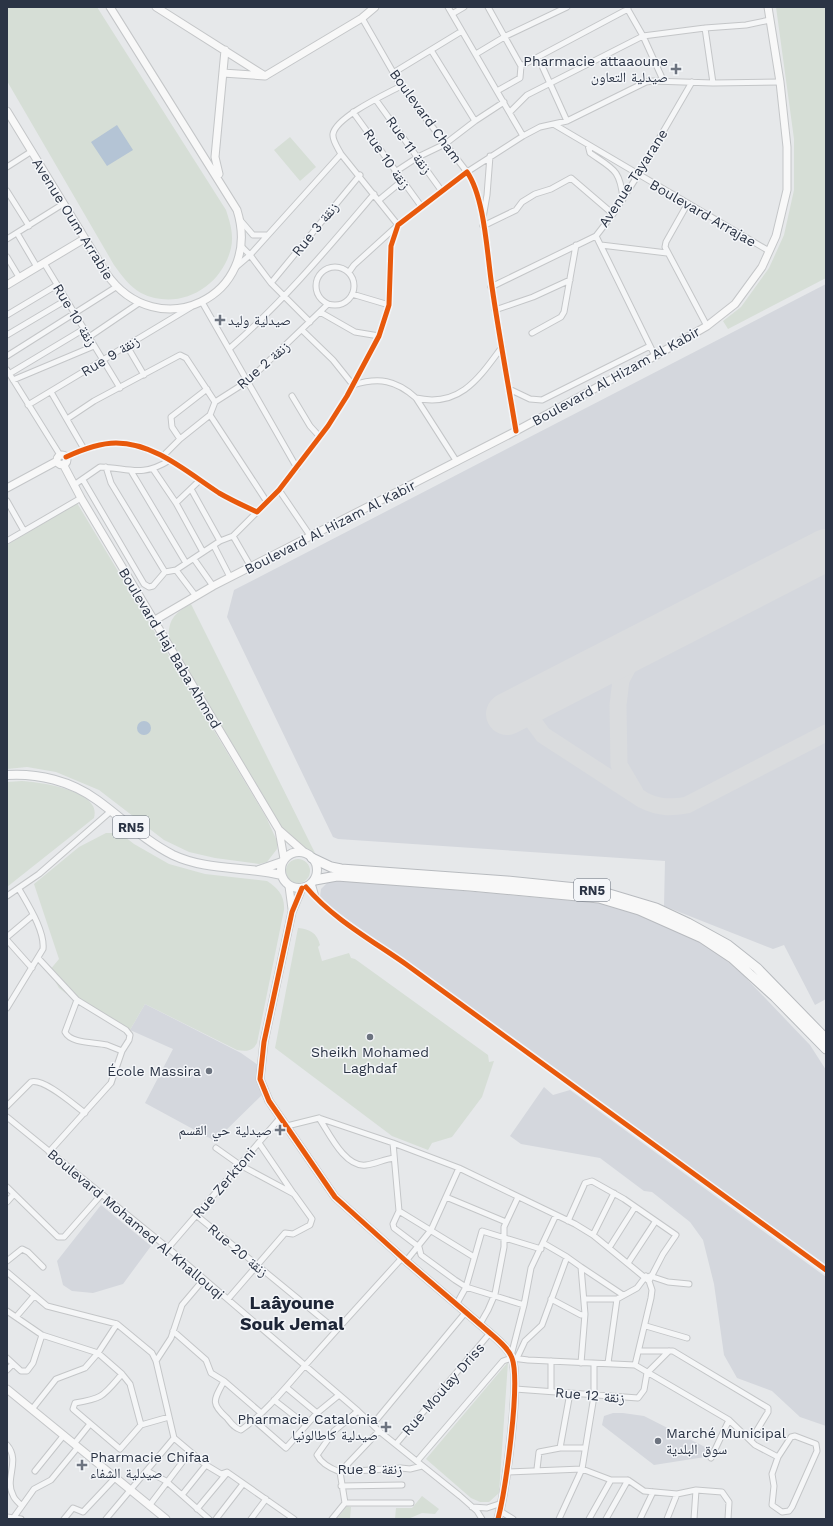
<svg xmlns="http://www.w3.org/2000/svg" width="833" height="1526" font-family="'Work Sans','Noto Naskh Arabic',sans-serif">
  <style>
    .built { fill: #d4d7dd }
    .green { fill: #d6ded6 }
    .water { fill: #b4c4d5 }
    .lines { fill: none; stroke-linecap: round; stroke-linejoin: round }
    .taxiway { stroke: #dadcde; stroke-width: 17 }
    .runway { stroke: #dadcde; stroke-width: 42 }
    .street-casing { stroke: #c4c6c8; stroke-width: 7 }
    .secondary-casing { stroke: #c4c6c8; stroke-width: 9 }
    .primary-casing { stroke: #c2c5c8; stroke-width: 10 }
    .highway-casing { stroke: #b8bbbf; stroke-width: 11 }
    .street { stroke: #f5f6f7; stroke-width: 5 }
    .secondary { stroke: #f8f8f8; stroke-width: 7 }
    .primary { stroke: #f8f8f8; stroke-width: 8 }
    .highway { stroke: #f8f8f8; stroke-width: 9 }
    .cycleway-casing { stroke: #f4f6f9; stroke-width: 8 }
    .cycleway { stroke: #e8590c; stroke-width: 5 }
    .poi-dot { fill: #6c737f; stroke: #f4f6f9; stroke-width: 1.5 }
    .labels { text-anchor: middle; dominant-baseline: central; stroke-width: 3; stroke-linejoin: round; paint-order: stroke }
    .shield { fill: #f4f6f9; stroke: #676e7b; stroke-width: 1 }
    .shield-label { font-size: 13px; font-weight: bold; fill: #2b3445 }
    .poi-label { font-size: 14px; fill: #2b3445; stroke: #f4f6f9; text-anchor: end }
    .street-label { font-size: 14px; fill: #2b3445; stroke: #f4f6f9 }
    .district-label { font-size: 18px; font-weight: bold; fill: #1d2536; stroke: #f4f6f9 }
  </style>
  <rect width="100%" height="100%" fill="#e6e8ea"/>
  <path class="built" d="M 826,284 L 826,999 L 815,1005 L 784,945 L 773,949 L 664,906 L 665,861 L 338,839 L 333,837 L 227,617 L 234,590 Z
    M 331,879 L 609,904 L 676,929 L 718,953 L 743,975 L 810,1045 L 826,1070 L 826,1265 L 323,902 L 320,897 L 321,889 Z
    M 145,1004 L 241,1053 L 258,1065 L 257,1077 L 262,1095 L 215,1141 L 145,1103 L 173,1049 L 130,1030 Z
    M 544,1087 L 553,1095 L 570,1090 L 826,1277 L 826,1426 L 800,1417 L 772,1391 L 737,1378 L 724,1355 L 714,1284 L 703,1240 L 690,1222 L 652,1192 L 644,1191 L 600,1158 L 521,1144 L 510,1136 Z
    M 101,1205 L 151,1246 L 123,1284 L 93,1293 L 72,1291 L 63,1285 L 57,1261 Z
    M 613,1413 L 623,1413 L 644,1416 L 707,1448 L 705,1457 L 654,1465 L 602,1425 L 604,1416 Z"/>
  <path class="green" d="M 7,7 L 97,7 L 226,210 C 230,222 234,235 231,248 C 222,287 179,312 141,293 C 129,286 122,276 114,265 L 7,81 Z
    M 776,7 L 826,7 L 826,278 L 728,329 L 723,321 L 741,307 L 769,268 L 784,235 L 794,190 L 794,139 Z
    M 290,137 L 316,167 L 300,181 L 274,150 Z
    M 77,503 L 266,817 L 277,841 L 277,849 L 267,862 L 259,864 L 215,858 L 189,852 L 164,840 L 99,790 L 56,772 L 27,767 L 7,769 L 7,545 Z
    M 191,604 L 318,859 L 300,845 L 277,824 L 169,639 C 167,621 175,612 191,604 Z
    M 22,781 C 40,782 84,789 93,806 C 95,810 95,814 94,818 L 7,887 L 7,782 Z
    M 106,833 L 120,833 L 134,844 L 169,864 L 205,874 L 267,881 C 278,888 285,896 284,910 L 257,1043 C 252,1052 246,1051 237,1050 L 145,1004 L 130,1030 L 78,1003 L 59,988 L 49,971 L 59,959 L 34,884 L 79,847 Z
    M286 871a12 12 0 1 1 24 0a12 12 0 1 1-24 0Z
    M 298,928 C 310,929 317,933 320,945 L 318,947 L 322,961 L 349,953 L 351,958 L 355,959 L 488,1055 L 489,1062 L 494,1061 L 482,1097 L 452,1137 L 432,1143 L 428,1150 L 392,1136 L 275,1048 Z
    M 508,1362 L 499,1493 L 489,1502 L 480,1502 L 471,1498 L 426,1459 Z
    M 422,1496 L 439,1509 L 435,1514 L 422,1513 L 408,1519 L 395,1519 L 396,1508 L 412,1508 Z
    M 347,1506 L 351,1507 L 350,1519 L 337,1519 Z"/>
  <path class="water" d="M 117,125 L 133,150 L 107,166 L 91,142 Z
    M137 728a7 7 0 1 1 14 0a7 7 0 1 1-14 0Z"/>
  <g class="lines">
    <path class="taxiway" d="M 522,706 L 543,735 L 643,800 C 659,808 670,808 687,805 L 826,733
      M 635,792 L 619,765 L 618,705 L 621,680 L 630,663 L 636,652 L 653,639"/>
    <path class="runway" d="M 507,714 L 826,550"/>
    <defs>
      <path id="street" d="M 488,7 L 521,66 L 520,78 L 497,91
        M 627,8 L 643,36 L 663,80
        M 452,14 L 464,7
        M 362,18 L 401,86 L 467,172 L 523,136 L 448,7
        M 705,28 L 713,83
        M 431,50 L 475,121
        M 476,54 L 506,36 L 567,7
        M 538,57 L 567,121
        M 521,66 L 628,9
        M 393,73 L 462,31
        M 376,100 L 441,190
        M 353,112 L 421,206
        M 510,112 L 527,95 L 643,36 L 705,28 L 746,25 L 770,20
        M 555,125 L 769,251
        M 523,136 L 540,127 L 567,121 L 646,82 L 653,81 L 713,83 L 780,82
        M 588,145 L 590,153 C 613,169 620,169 623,199
        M 7,167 L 32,151
        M 395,172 L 418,157 L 445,144 L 475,121 L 504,102
        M 7,191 L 29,226
        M 379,200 L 402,181
        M 688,203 L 666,242 L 665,247 L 707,326
        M 483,218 L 487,195 L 490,156
        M 483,226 L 516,210 L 522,202 L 535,194 L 551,189 L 571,178 L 613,214
        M 17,233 L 37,267
        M 268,235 L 341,154
        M 596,236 L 655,356
        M 7,239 L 63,204
        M 601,245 L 667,253
        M 242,247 L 250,255 L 271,283 L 310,322
        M 7,257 L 19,277
        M 44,263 L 120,388
        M316 286a19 19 0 1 1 38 0a19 19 0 1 1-38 0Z
        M 236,267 L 250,255 L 268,235 L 253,235 L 241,221
        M 349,272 L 354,265 L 398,225 L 341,154 C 338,148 332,140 333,134 C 336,117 386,94 401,86
        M 271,283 L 360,175
        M 491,287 L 596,236 L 613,214 L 638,175 L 692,82
        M 352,294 L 389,305
        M 202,302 L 297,468
        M 495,310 L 533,297 L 570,280
        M 320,312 L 355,332 L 379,336
        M 7,315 L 57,285
        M 302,330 L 333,360 L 353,385 C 379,377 396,380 416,398 L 457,462
        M 532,333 L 561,317 L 564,312 L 576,245
        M 7,335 L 66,300
        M 89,337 L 139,303
        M 127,346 L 144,375
        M 229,349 C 283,302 328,248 374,194
        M 7,356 L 116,287
        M 7,370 L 60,455
        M 9,374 L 84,329
        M 13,380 L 94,346
        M 509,389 L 530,399 L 542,400 L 650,346
        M 51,392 L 84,449
        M 292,396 L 310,426 L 320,437
        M 416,398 C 460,408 479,378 502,347
        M 28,405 L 191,307
        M 210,415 L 267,502
        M 67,419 L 94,401 L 180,355 L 186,358 L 215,402
        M 180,439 L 172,427 L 171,417 L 207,389
        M 163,456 L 180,439 L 210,415 L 215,402 L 248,381 L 328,304
        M 66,457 C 81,450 99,443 116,443 C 155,443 188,473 219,493 C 231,500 244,506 257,512 L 279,490 L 328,426 L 347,396 L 379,336 L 389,305 L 391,246 L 398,225 L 467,172 C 485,198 487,255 492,287 C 499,335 508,383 516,431
        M 106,467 L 111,483 L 165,572
        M 153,469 L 176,503 L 203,552
        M 131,471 L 186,563
        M 83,480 L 144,584 L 149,587 L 153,586 L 165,572 L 176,570 L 220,541 L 233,536
        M 74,485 L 100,467 C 129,468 141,478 170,460
        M 191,489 L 220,541
        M 279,490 L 311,537
        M 7,501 L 24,531
        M 176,503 L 200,480
        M 7,541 L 81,498
        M 214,546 L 230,577
        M 194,559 L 213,586
        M 251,567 L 233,536 L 257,512
        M 176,570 L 195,595
        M 312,883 L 316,897
        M 306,887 C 333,919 373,941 407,965 L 826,1270
        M 7,896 L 39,874 L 111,811
        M 7,937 L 33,915
        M 7,940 L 32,968
        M 38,958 L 77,1000 L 65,1032 C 71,1044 95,1042 107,1045 C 112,1047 117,1049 122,1051
        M 7,1008 L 43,949 C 45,931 28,905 19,889
        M 7,1106 L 31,1082 C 44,1078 74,1105 85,1113
        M 7,1117 L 168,1248 L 358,1411 L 379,1431 L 460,1496 L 477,1511 L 482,1519
        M 319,1118 C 329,1133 345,1168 366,1165 C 375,1164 385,1159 394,1158
        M 287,1126 L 319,1118 L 393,1143 L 459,1168 L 575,1224 L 593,1235 L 649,1281 L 652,1290 L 651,1298 L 635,1365
        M 259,1143 L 293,1193
        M 393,1143 L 399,1211 L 393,1224 L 394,1228 L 419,1247 L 421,1255 L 455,1280 L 466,1287 L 524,1305
        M 216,1148 L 240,1165 L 294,1194 L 312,1219 L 310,1225 L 293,1234 L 285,1233 L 228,1299
        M 49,1152 L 111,1083 L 122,1051 L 129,1040 L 130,1035 L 126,1030 L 77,1000
        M 7,1187 L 58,1237 L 64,1237 L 101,1195
        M 446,1197 L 506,1222
        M 7,1202 L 14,1194
        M 399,1211 L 474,1257
        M 196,1215 L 336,1330
        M 568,1221 L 585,1183 L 592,1181 L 624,1199 L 676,1235 L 663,1254 L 649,1281
        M 593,1235 L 614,1193
        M 543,1243 L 567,1257 L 581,1267 L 585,1314 L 581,1315 L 551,1299
        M 168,1248 L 280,1118
        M 609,1248 L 635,1207
        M 7,1261 L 22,1249 L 28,1252 L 43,1267
        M 406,1261 L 431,1230 L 459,1168
        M 628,1263 L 655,1222
        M 581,1267 L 623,1295
        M 7,1272 L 47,1306 L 117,1324 L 152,1353 L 156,1361 L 174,1438 L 206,1465 L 221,1474 L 227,1472 L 294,1519
        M 650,1276 L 668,1282 L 689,1284
        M 585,1299 L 617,1299
        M 456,1305 L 466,1287 L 482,1231 L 541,1249
        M 7,1311 L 42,1335 L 98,1353 L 122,1374 L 130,1384 L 141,1425
        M 16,1317 L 34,1296
        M 480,1324 L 488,1310 L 495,1294 L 504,1247 L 504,1227 L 518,1197
        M 646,1326 L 687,1338
        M 173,1331 L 206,1360 L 211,1373 L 224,1381 L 261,1413
        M 639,1351 L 673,1351 L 768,1408 L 768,1412 L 751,1440
        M 511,1356 L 524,1305 L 531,1268 L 556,1215
        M 7,1358 L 21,1371 L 27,1371 L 33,1363 L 42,1335
        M 517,1358 L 525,1341 L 542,1325 L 567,1257
        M 156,1361 L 171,1338 L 182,1305 L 204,1279
        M 551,1361 L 551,1391
        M 581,1363 L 585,1314
        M 608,1363 L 617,1299 L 637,1288 L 646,1276
        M 7,1370 L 13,1364
        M 122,1374 C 103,1396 104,1398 75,1403 L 73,1409 L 120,1449 L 141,1425 L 169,1417
        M 224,1381 C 214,1400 210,1403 227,1418 C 231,1423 234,1428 241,1430 C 268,1411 288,1384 310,1360 C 340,1326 371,1292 402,1258
        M 287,1388 L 317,1413
        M 515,1389 L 638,1398 L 644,1390 L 647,1373 L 669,1351
        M 274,1400 L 306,1425
        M 33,1408 L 56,1379 L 85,1368 L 98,1353 L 117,1324
        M 358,1411 L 334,1431 L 317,1455 C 321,1463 332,1469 340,1472 L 401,1468 L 410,1469 L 422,1466
        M 254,1420 L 286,1448 L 317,1413 L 339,1395
        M 373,1424 L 465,1313
        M 795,1436 L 816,1444 L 817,1451 L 792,1507 L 789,1511 L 782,1512 L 772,1505 L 774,1486 L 772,1474 L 778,1457 L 791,1437 Z
        M 74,1444 L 90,1424
        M 396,1444 L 490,1333
        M 7,1445 C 21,1461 4,1479 13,1495 C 14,1499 18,1502 21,1505
        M 560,1448 L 585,1448
        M 711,1458 L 729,1420
        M 418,1460 L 503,1361 L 512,1358 L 528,1360 L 635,1365 L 729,1420 L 755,1445 L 778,1457
        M 537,1469 L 539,1452 L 560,1448 L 570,1393
        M 35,1471 L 64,1435
        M 147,1471 L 166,1481 L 209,1519
        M 506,1472 L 582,1469 L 611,1480 L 628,1480 L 644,1491 L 677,1494 L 696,1490 L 722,1492 L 729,1502 L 728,1519
        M 341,1486 L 402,1485
        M 182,1495 L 206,1465
        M 345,1503 L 340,1472 L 379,1431
        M 345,1503 L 411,1503
        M 149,1506 L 190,1452
        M 472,1507 L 487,1508 L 502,1503
        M 197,1509 L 227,1473
        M 500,1511 L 513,1519
        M 7,1517 L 21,1519
        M 14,1517 L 34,1489 L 51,1480 L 78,1447
        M 64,1519 L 73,1508 L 83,1512 L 115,1478
        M 106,1519 L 174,1438
        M 216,1519 L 243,1484
        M 251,1519 L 266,1499
        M 332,1519 L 345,1503
        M 559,1519 L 582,1469 L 594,1396 L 594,1364
        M 589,1519 L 611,1480
        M 606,1519 L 628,1480
        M 640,1519 L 653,1492
        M 667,1519 L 677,1494
        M 694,1519 L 696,1490"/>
      <path id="secondary" d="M 156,7 L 265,76 L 362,18 L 375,7
        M 223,73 L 265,76
        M 7,111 L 106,273 C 157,347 264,297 237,210 L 110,7
        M 219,174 L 215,157 L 225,50
        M 7,285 L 84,239
        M57 460a5 5 0 1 1 10 0a5 5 0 1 1-10 0Z
        M 63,464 L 81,498 L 279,830 L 304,852
        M 7,488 L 57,461
        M 155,620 L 213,586 L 516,431 L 655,356 L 707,326 L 735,304 L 762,267 L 776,236 L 787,190 L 787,147 L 780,82 L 768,7
        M 279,830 L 284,859
        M 289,886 L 292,909
        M 302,888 L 292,912 L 264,1042 L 260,1079 L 269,1101 L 335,1197 L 406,1261 L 490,1333 C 498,1340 509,1349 512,1358 C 521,1383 505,1492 498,1519
        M 7,1389 L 166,1519"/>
      <path id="primary" d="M 7,775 C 38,773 71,781 97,800 C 122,818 145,841 173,855 C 207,871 246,866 281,875
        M281 870a18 18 0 1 1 36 0a18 18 0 1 1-36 0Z
        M 259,870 L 282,862"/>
      <path id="highway" d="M 312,858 L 331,867 L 341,869 L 507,881 L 596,890 L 656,908 L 688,923 L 728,945 L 757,968 L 826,1039
        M 315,880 L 337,876 L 470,886 L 599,898 L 639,910 L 702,938 L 732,958 L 775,997 L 826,1049"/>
    </defs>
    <use href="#street" class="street-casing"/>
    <use href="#secondary" class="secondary-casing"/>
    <use href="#primary" class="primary-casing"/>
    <use href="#highway" class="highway-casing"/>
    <use href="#street" class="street"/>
    <use href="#secondary" class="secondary"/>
    <use href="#primary" class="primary"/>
    <use href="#highway" class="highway"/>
    <defs>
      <path id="cycleway" d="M 66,457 C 81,450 99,443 116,443 C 155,443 188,473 219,493 C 231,500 244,506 257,512 L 279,490 L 328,426 L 347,396 L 379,336 L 389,305 L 391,246 L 398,225 L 467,172 C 485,198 487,255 492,287 C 499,335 508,383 516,431
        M 306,887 C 333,919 373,941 407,965 L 826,1270
        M 302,888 L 292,912 L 264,1042 L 260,1079 L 269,1101 L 335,1197 L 406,1261 L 490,1333 C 498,1340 509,1349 512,1358 C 521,1383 505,1492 498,1519"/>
    </defs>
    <use href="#cycleway" class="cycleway-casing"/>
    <use href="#cycleway" class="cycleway"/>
  </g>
  <g class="poi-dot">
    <path d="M674 63h4v4h4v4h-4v4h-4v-4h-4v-4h4z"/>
    <path d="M218 314h4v4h4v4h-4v4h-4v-4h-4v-4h4z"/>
    <circle cx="370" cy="1037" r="4"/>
    <circle cx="209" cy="1071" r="4"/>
    <path d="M278 1124h4v4h4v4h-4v4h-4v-4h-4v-4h4z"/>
    <path d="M384 1421h4v4h4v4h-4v4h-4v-4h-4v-4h4z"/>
    <circle cx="658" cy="1441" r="4"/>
    <path d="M80 1459h4v4h4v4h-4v4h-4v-4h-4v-4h4z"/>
  </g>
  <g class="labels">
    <g class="shield">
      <rect x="113" y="816" width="36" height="22" rx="3"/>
      <rect x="574" y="879" width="36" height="22" rx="3"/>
    </g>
    <g class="shield-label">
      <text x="131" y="827">RN5</text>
      <text x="592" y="890">RN5</text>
    </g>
    <g class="poi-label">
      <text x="668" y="61">Pharmacie attaaoune<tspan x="668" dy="16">صيدلية التعاون</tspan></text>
      <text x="228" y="320" text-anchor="start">صيدلية وليد</text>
      <text x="370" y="1052" text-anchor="middle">Sheikh Mohamed<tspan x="370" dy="16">Laghdaf</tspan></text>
      <text x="201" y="1071">École Massira</text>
      <text x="272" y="1130">صيدلية حي القسم</text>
      <text x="378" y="1419">Pharmacie Catalonia<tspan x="378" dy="16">صيدلية كاطالونيا</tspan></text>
      <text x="666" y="1433" text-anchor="start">Marché Municipal<tspan x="666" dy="16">سوق البلدية</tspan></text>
      <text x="90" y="1457" text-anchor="start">Pharmacie Chifaa<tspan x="90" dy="16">صيدلية الشفاء</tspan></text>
    </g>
    <g class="street-label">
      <text transform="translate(426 116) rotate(54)">Boulevard Cham</text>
      <text transform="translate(409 145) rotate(54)">Rue 11 زنقة</text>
      <text transform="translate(387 159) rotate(55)">Rue 10 زنقة</text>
      <text transform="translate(633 178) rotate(-57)">Avenue Tayarane</text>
      <text transform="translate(703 213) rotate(30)">Boulevard Arrajae</text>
      <text transform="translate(73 219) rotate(58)">Avenue Oum Arrabie</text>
      <text transform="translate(315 229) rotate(-51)">Rue 3 زنقة</text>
      <text transform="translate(75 315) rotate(59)">Rue 10 زنقة</text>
      <text transform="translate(110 356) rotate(-31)">Rue 9 زنقة</text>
      <text transform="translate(263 365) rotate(-41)">Rue 2 زنقة</text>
      <text transform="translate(616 376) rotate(-29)">Boulevard Al Hizam Al Kabir</text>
      <text transform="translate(330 527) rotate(-27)">Boulevard Al Hizam Al Kabir</text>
      <text transform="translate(170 648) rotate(59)">Boulevard Haj Baba Ahmed</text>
      <text transform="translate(224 1183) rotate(-49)">Rue Zerktoni</text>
      <text transform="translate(136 1224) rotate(40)">Boulevard Mohamed Al Khallouqi</text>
      <text transform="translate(238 1250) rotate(40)">Rue 20 زنقة</text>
      <text transform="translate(443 1389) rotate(-49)">Rue Moulay Driss</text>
      <text transform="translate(590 1395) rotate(5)">Rue 12 زنقة</text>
      <text x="370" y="1469">Rue 8 زنقة</text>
    </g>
    <g class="district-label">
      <text x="292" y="1302">Laâyoune<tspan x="292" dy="21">Souk Jemal</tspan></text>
    </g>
  </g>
  <rect width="833" height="1526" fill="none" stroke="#2b3445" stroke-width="16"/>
</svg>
